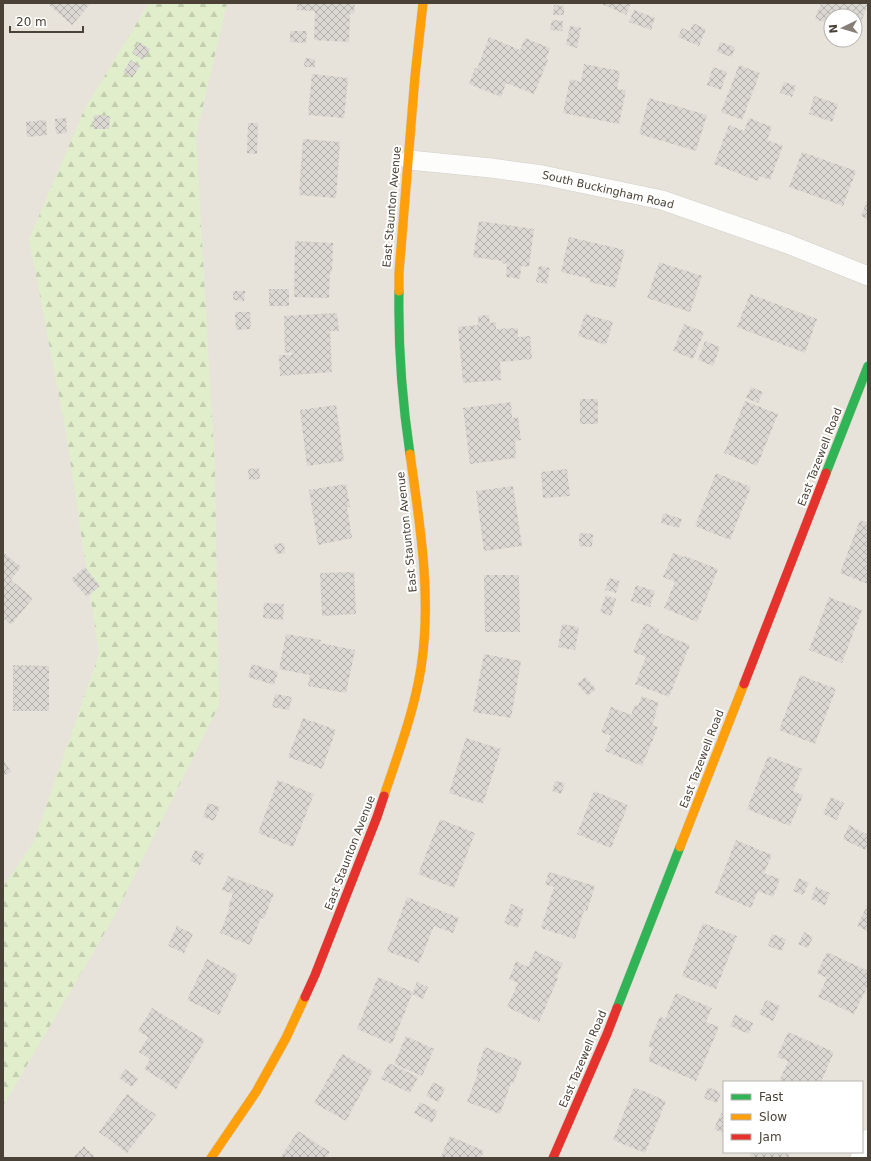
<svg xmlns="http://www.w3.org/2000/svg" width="871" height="1161" font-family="'DejaVu Sans',sans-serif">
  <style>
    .residential { fill: #e7e3da; fill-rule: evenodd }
    .forest { fill: url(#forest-firs) }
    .building { fill: url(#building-cross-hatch) }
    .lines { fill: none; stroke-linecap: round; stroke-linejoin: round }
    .street-casing { stroke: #d1cfca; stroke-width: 20 }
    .fast-casing { stroke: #d3cec3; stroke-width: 10 }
    .slow-casing { stroke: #d3cec3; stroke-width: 10 }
    .jam-casing { stroke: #d3cec3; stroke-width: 10 }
    .street { stroke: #fdfdfc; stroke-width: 19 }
    .fast { stroke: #30b455; stroke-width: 9 }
    .slow { stroke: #ff9f0a; stroke-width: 9 }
    .jam { stroke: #e5322d; stroke-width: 9 }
    .labels { text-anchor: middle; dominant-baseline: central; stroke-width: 4; stroke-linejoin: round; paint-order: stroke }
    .street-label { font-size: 11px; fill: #4b4237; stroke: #fff }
  </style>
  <defs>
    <pattern id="forest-firs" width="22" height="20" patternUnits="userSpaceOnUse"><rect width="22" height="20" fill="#e1eecb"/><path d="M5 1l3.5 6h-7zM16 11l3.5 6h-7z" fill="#c3cdaf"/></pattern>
    <pattern id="building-cross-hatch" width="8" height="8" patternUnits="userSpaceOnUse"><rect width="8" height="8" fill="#dbd8d3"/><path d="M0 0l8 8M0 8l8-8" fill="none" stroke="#b4b1ac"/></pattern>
  </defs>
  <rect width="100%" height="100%" fill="#f3f1ed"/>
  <path class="residential" d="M 3,3 L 868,3 L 868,1158 L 3,1158 ZM 831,16 L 855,16 L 855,40 L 831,40 ZM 724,1082 L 862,1082 L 862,1152 L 724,1152 Z"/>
  <path class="forest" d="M 149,3 L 227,3 L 196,136 L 215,471 L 219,705 L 115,915 L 3,1106 L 3,887 L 34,841 L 99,654 L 66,433 L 29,239 L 85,108 Z"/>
  <path class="building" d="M 47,3 L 91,3 L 72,25 Z
    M 297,3 L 355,3 L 354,14 L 350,14 L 349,42 L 314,40 L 315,11 L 297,10 Z
    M 603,3 L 631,3 L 626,15 L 602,4 Z
    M 821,3 L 868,3 L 857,34 L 855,33 L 855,16 L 831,16 L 831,24 L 815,19 Z
    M 554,5 L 564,6 L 564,15 L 553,15 Z
    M 634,10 L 655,18 L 651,30 L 629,22 Z
    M 552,20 L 563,21 L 562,31 L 550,30 Z
    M 693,23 L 706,29 L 699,46 L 678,37 L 682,28 L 690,31 Z
    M 570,26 L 581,28 L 577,48 L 566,45 Z
    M 290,31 L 307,31 L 306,43 L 290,42 Z
    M 489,37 L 520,50 L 525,38 L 550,48 L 546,59 L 548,60 L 534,94 L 506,83 L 501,97 L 469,84 L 475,68 L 477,69 Z
    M 139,42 L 150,49 L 143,60 L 132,53 Z
    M 720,42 L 735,47 L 732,57 L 717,52 Z
    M 305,58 L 315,59 L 315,67 L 304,67 Z
    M 131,60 L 140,66 L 132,78 L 123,72 Z
    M 584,64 L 620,71 L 617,89 L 626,90 L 619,124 L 563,113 L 570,79 L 581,82 Z
    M 739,65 L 760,73 L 742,120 L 721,112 Z
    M 713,67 L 727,72 L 721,90 L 707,85 Z
    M 312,74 L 348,78 L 344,118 L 308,115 Z
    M 784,82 L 796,86 L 792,97 L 780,93 Z
    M 814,96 L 838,104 L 832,122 L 809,114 Z
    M 649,98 L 707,115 L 696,151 L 639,134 Z
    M 94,115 L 110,116 L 109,129 L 93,129 Z
    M 66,118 L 67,133 L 56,134 L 55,119 Z
    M 749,118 L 772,127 L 767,140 L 783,146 L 770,180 L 759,176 L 758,181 L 714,164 L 729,125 L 744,131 Z
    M 46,120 L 47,135 L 27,137 L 26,122 Z
    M 248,123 L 258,123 L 257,154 L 247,153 Z
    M 303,139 L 340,142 L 336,198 L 299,195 Z
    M 802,152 L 856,171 L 843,206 L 789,187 Z
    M 868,199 L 868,219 L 861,216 Z
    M 479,221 L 534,229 L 529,267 L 521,266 L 520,279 L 506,277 L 507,264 L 502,263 L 503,261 L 473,257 Z
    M 569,237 L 625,250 L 615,288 L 590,282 L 591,279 L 561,272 Z
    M 295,241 L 333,243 L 332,272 L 330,272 L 329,298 L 294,297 Z
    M 659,262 L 702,276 L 690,312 L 647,298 Z
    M 539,266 L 550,268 L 547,284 L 536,282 Z
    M 269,289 L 289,289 L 289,306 L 269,306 Z
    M 233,291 L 245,291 L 244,301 L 233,300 Z
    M 750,294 L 817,319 L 805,353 L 737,327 Z
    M 235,312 L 250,312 L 251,329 L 236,330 Z
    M 337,313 L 339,331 L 330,331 L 332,372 L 280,376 L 279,355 L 292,355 L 291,352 L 285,353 L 284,316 Z
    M 585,314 L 613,322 L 606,345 L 578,336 Z
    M 489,315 L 490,323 L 496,322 L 496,329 L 518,328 L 518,337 L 530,336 L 532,359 L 500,362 L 501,380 L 463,383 L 458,327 L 478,325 L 478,316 Z
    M 684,324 L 704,332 L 693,359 L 673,351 Z
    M 705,341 L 720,347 L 713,366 L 698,360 Z
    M 751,387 L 763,392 L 758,403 L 746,398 Z
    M 580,399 L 598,399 L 598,424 L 580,424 Z
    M 745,401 L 778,414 L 757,466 L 724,453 Z
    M 511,402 L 512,418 L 518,417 L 521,440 L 515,441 L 516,458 L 470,464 L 463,408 Z
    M 336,405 L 344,461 L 307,466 L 300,410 Z
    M 259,468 L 260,479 L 249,480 L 248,469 Z
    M 567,469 L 570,496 L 543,498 L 541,472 Z
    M 716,473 L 751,487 L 730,540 L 695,526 Z
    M 346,484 L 350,507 L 347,507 L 352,538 L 318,545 L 309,490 Z
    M 513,486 L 522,546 L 484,551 L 476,491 Z
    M 663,513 L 682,519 L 679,528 L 661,523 Z
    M 860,520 L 868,523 L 868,584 L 840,573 Z
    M 579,533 L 593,534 L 592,547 L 579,546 Z
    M 284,543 L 285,553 L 276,554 L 274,544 Z
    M 3,552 L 21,567 L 11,580 L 33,598 L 11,625 L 3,618 Z
    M 673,553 L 684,557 L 685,556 L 718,569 L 697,622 L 664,608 L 675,582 L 663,577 Z
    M 85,567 L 100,586 L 87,597 L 71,579 Z
    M 354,572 L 356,614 L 322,616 L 320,573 Z
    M 484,575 L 519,575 L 520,632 L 485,632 Z
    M 609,578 L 620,581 L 616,593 L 605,590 Z
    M 636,585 L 655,591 L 650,607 L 631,601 Z
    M 606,595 L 616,599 L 611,616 L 600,612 Z
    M 829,597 L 862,610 L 842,663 L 809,650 Z
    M 264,603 L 284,604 L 283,620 L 263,618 Z
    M 645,623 L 659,629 L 658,632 L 690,645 L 669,697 L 635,684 L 646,657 L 633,652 Z
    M 562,624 L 579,627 L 575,650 L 558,647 Z
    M 286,634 L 321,640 L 320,643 L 355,650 L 346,693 L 308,686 L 310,675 L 279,669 Z
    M 484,654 L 521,661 L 511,718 L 473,712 Z
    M 252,664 L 278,672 L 274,685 L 248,677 Z
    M 13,665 L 49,666 L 49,711 L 13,711 Z
    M 800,675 L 836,689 L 815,744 L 779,730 Z
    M 585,677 L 596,689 L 588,696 L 577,684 Z
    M 275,694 L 292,697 L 289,710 L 272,707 Z
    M 642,696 L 659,703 L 655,713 L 657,713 L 652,725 L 658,727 L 642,766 L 605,751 L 611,736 L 601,732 L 611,707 L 631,715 L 635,705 L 638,706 Z
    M 303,718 L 336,730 L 322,769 L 288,757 Z
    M 466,738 L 501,749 L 483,804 L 449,793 Z
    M 768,756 L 802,769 L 793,791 L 803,795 L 790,826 L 747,809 Z
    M 3,759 L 11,772 L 3,776 Z
    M 278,780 L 314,794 L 293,847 L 258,833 Z
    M 555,781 L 565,783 L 561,794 L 552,791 Z
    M 594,791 L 628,805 L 611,848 L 577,834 Z
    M 831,797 L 844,803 L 837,820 L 823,814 Z
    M 208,803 L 220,807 L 214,821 L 203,817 Z
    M 440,819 L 475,833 L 454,888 L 418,874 Z
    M 849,825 L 868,835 L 868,844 L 865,850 L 843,839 Z
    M 736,840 L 772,855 L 764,873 L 780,879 L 773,897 L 758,891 L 751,908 L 715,893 Z
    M 195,850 L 205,854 L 200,865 L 190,861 Z
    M 549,872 L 595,886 L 587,911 L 584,910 L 575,939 L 541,928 L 554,887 L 545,884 Z
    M 228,876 L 274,893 L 264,919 L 261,918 L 250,945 L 220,933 L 230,907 L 228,906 L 233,894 L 222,890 Z
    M 799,878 L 809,883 L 803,895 L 793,891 Z
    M 816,887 L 830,893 L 825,905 L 811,899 Z
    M 407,897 L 459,918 L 453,933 L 434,926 L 419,963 L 387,951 Z
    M 511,904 L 524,909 L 518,928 L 504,923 Z
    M 868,904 L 868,931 L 857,926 Z
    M 703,923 L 737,936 L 716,989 L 682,976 Z
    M 177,926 L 193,934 L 184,953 L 168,946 Z
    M 804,932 L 813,937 L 808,948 L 798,944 Z
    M 772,934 L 786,939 L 782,951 L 768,946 Z
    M 535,951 L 563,963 L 556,977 L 558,978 L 539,1022 L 507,1007 L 518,983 L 509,979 L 516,961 L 528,967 Z
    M 827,952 L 868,971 L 868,985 L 854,1014 L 818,997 L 827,978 L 817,973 Z
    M 207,959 L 238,975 L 219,1015 L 187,1000 Z
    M 378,977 L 413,992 L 417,982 L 428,987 L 423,999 L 412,994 L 392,1044 L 357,1029 Z
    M 676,993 L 712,1008 L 706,1022 L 719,1027 L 696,1081 L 648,1061 L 653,1048 L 648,1046 L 660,1016 L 665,1019 Z
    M 766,1000 L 780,1006 L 773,1021 L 759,1014 Z
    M 152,1008 L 205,1040 L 176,1089 L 144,1069 L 150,1059 L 139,1052 L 148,1037 L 138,1031 Z
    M 735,1015 L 753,1023 L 749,1034 L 730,1026 Z
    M 788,1032 L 834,1052 L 821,1082 L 779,1082 L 788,1061 L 777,1057 Z
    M 406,1036 L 434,1049 L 422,1076 L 394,1064 Z
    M 485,1047 L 522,1061 L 513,1084 L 511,1083 L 500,1114 L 467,1102 L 478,1073 L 476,1071 Z
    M 342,1054 L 373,1071 L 346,1121 L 314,1103 Z
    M 389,1063 L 418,1077 L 410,1093 L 381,1079 Z
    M 125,1069 L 138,1078 L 132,1087 L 119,1078 Z
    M 433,1082 L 445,1088 L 439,1102 L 426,1096 Z
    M 634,1087 L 666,1101 L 645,1153 L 613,1140 Z
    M 708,1087 L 721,1093 L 717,1103 L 704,1098 Z
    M 127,1094 L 156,1115 L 127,1153 L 99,1132 Z
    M 420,1102 L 438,1111 L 432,1123 L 414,1113 Z
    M 721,1113 L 724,1114 L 724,1134 L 714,1129 Z
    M 298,1131 L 330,1152 L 326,1158 L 280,1158 Z
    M 450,1136 L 484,1151 L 481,1158 L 440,1158 Z
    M 84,1146 L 96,1158 L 73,1158 Z
    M 751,1152 L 790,1152 L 788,1158 L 749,1158 Z"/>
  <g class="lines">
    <defs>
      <path id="street" d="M 409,160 L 491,168 L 542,175 L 662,200 L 788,244 L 868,276
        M 860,1158 L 868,1139"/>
      <path id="fast" d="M 399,291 C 398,346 402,400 410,454
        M 826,473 L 868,366
        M 617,1008 L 680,847"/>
      <path id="slow" d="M 399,291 L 399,273 L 415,76 L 423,3
        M 384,796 C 398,754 414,712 421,668 C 432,597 420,525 410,454
        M 680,847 L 744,684
        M 211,1158 L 256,1092 L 286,1038 L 305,997"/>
      <path id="jam" d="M 744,684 L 826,473
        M 305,997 L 315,975 L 377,817 L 384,796
        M 553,1158 L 607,1034 L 617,1008"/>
    </defs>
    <use href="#street" class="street-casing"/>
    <use href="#fast" class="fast-casing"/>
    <use href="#slow" class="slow-casing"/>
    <use href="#jam" class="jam-casing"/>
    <use href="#street" class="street"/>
    <use href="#fast" class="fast"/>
    <use href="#slow" class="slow"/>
    <use href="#jam" class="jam"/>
  </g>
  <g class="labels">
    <g class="street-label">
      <text transform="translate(608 190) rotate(13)">South Buckingham Road</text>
      <text transform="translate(392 207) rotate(-85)">East Staunton Avenue</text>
      <text transform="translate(820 457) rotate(-69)">East Tazewell Road</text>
      <text transform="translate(407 532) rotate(-96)">East Staunton Avenue</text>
      <text transform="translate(702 759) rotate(-69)">East Tazewell Road</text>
      <text transform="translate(350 853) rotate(-69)">East Staunton Avenue</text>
      <text transform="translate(583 1059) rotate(-67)">East Tazewell Road</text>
    </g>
  </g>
  <rect width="871" height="1161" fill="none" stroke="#4b4237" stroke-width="8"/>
  <rect x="723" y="1081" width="140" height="72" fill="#ffffff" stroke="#b7b3af"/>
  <rect x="731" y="1094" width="20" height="6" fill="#30b455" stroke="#b7b3af"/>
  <text x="759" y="1101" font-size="12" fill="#4b4237">Fast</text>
  <rect x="731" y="1114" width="20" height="6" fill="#ff9f0a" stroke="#b7b3af"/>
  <text x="759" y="1121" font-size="12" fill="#4b4237">Slow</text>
  <rect x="731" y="1134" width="20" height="6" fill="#e5322d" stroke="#b7b3af"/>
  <text x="759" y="1141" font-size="12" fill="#4b4237">Jam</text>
  <g transform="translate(843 28) rotate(265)"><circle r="19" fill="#ffffff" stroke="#b7b3af"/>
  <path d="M0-3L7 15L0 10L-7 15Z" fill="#867f77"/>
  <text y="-6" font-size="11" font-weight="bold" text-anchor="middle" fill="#4b4237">N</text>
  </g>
  <path d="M10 26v6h73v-6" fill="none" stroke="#4b4237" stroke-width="2"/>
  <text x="16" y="26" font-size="12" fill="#4b4237" stroke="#ffffff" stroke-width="3" paint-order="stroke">20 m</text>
</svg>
